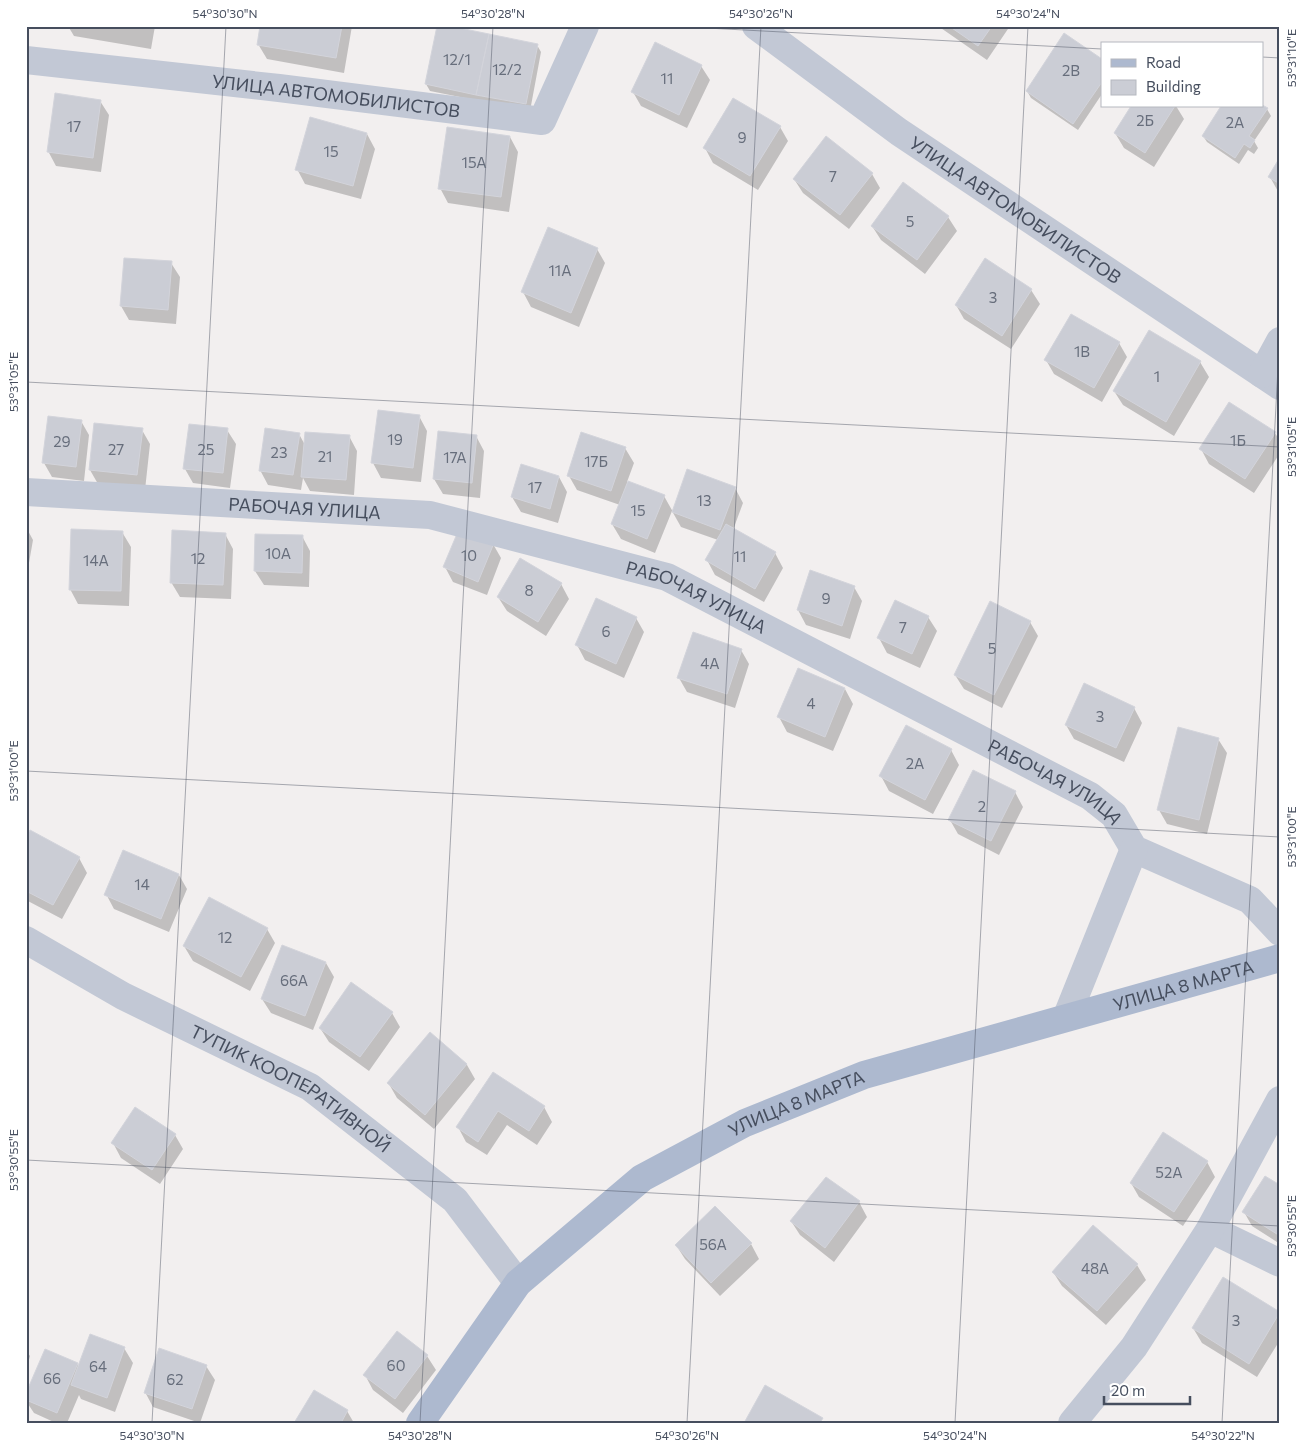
<svg xmlns="http://www.w3.org/2000/svg" width="1306" height="1449" font-family="Commissioner,sans-serif">
  <style>
    .shadow { fill: #0003 }
    .building { fill: #cbcdd5; stroke: #d3d4db }
    .lines { fill: none; stroke-linecap: round; stroke-linejoin: round }
    .minor { stroke: #c2c8d5; stroke-width: 28 }
    .major { stroke: #adb9cf; stroke-width: 28 }
    .ticks { fill: none; stroke: #464e5e; stroke-width: 1; stroke-opacity: 0.45 }
    .labels { text-anchor: middle; dominant-baseline: central; stroke-width: 4.5; stroke-linejoin: round; paint-order: stroke }
    .number-label { font-size: 15px; fill: #676e7c }
    .street-label { font-size: 18px; fill: #464e5e; stroke: #fff }
    .neatline { fill: none; stroke: #464e5e; stroke-width: 2 }
    .ticks-label { font-size: 12px; text-anchor: middle; fill: #464e5e }
  </style>
  <rect width="100%" height="100%" fill="#f2efef"/>
  <path class="shadow" d="M 68,26 L 155,26 L 151,49 L 74,36 Z
    M 262,26 L 352,26 L 344,73 L 267,59 L 258,44 Z
    M 938,26 L 1010,26 L 987,60 Z
    M 1065,35 L 1102,61 L 1102,94 L 1078,130 L 1031,98 L 1027,91 Z
    M 537,45 L 541,52 L 530,111 L 430,91 L 426,84 Z
    M 701,66 L 710,80 L 687,128 L 641,106 L 633,92 Z
    M 100,101 L 109,115 L 101,172 L 56,166 L 48,151 Z
    M 1133,106 L 1176,106 L 1184,119 L 1154,167 L 1124,148 L 1115,133 Z
    M 1267,109 L 1271,116 L 1254,141 L 1258,148 L 1254,154 L 1248,150 L 1239,164 L 1207,142 L 1203,136 Z
    M 780,127 L 788,141 L 758,190 L 713,163 L 705,148 Z
    M 367,134 L 375,149 L 361,199 L 305,184 L 297,169 Z
    M 510,137 L 518,152 L 509,212 L 448,203 L 440,188 Z
    M 1280,159 L 1280,195 L 1270,177 Z
    M 872,174 L 880,188 L 849,229 L 803,193 L 794,179 Z
    M 948,217 L 957,231 L 925,274 L 881,240 L 872,226 Z
    M 597,249 L 605,263 L 579,327 L 531,307 L 523,292 Z
    M 171,263 L 180,277 L 176,324 L 129,320 L 121,306 Z
    M 1031,290 L 1040,304 L 1011,349 L 964,319 L 956,305 Z
    M 1119,343 L 1127,357 L 1102,402 L 1054,374 L 1046,360 Z
    M 1200,362 L 1209,377 L 1174,436 L 1123,405 L 1114,391 Z
    M 419,416 L 427,431 L 421,482 L 381,478 L 373,463 Z
    M 81,421 L 89,435 L 84,481 L 52,477 L 44,463 Z
    M 142,430 L 150,444 L 145,490 L 98,484 L 90,470 Z
    M 227,430 L 236,444 L 230,488 L 193,483 L 185,469 Z
    M 439,433 L 476,436 L 484,451 L 480,498 L 443,494 L 434,479 Z
    M 1275,433 L 1280,441 L 1280,453 L 1254,493 L 1209,464 L 1201,449 Z
    M 299,434 L 305,445 L 349,436 L 357,451 L 354,495 L 310,491 L 303,478 L 301,490 L 268,485 L 260,470 Z
    M 625,448 L 634,463 L 627,482 L 664,496 L 673,512 L 735,488 L 743,503 L 733,530 L 775,553 L 783,568 L 764,602 L 715,575 L 707,560 L 718,540 L 681,527 L 672,511 L 655,553 L 621,539 L 612,524 L 620,505 L 577,490 L 569,476 Z
    M 559,477 L 567,492 L 558,523 L 521,512 L 512,497 Z
    M 26,527 L 33,540 L 26,580 Z
    M 122,532 L 131,547 L 129,606 L 78,604 L 70,589 Z
    M 225,534 L 233,549 L 231,599 L 180,597 L 171,582 Z
    M 302,536 L 310,551 L 309,587 L 264,585 L 255,571 Z
    M 493,544 L 501,558 L 487,595 L 453,582 L 445,567 Z
    M 561,584 L 569,599 L 546,636 L 507,611 L 498,597 Z
    M 854,587 L 862,601 L 850,639 L 806,625 L 798,610 Z
    M 928,617 L 937,631 L 920,668 L 887,653 L 879,638 Z
    M 636,618 L 644,632 L 624,678 L 585,660 L 577,645 Z
    M 1030,622 L 1038,636 L 1002,708 L 964,689 L 955,675 Z
    M 741,650 L 749,664 L 735,708 L 687,692 L 679,678 Z
    M 845,689 L 853,704 L 833,751 L 787,732 L 779,717 Z
    M 1134,708 L 1142,723 L 1124,762 L 1074,739 L 1066,725 Z
    M 1218,739 L 1227,753 L 1207,834 L 1167,824 L 1159,810 Z
    M 951,750 L 959,765 L 933,814 L 889,791 L 881,776 Z
    M 1015,792 L 1023,807 L 999,855 L 958,834 L 950,820 Z
    M 26,840 L 79,858 L 87,873 L 62,919 L 26,900 Z
    M 179,875 L 187,889 L 169,932 L 114,909 L 106,894 Z
    M 267,929 L 275,943 L 250,991 L 193,961 L 184,946 Z
    M 326,963 L 334,977 L 313,1030 L 271,1013 L 262,999 Z
    M 392,1013 L 400,1027 L 369,1071 L 329,1042 L 320,1028 Z
    M 430,1034 L 467,1065 L 475,1079 L 434,1129 L 397,1098 L 389,1084 Z
    M 493,1074 L 544,1107 L 552,1122 L 537,1145 L 507,1125 L 487,1155 L 466,1142 L 458,1127 Z
    M 175,1135 L 183,1149 L 160,1184 L 121,1158 L 113,1143 Z
    M 1207,1162 L 1215,1177 L 1183,1226 L 1139,1197 L 1131,1183 Z
    M 1280,1187 L 1280,1244 L 1252,1226 L 1244,1212 Z
    M 859,1202 L 867,1217 L 834,1262 L 800,1235 L 791,1221 Z
    M 715,1207 L 751,1244 L 759,1259 L 720,1296 L 685,1259 L 676,1245 Z
    M 1093,1226 L 1137,1265 L 1146,1280 L 1106,1325 L 1062,1286 L 1053,1272 Z
    M 1279,1313 L 1280,1340 L 1257,1377 L 1202,1343 L 1193,1328 Z
    M 124,1348 L 133,1363 L 115,1412 L 81,1399 L 79,1395 L 67,1423 L 56,1423 L 34,1413 L 26,1401 L 26,1396 L 77,1364 L 79,1367 Z
    M 26,1350 L 30,1356 L 26,1371 Z
    M 427,1356 L 436,1370 L 403,1413 L 373,1390 L 365,1375 Z
    M 206,1366 L 215,1380 L 200,1423 L 153,1407 L 145,1392 Z
    M 347,1411 L 354,1423 L 295,1423 Z"/>
  <path class="building" d="M 260,26 L 342,26 L 336,58 L 257,45 Z
    M 437,26 L 450,26 L 489,34 L 476,95 L 425,84 Z
    M 949,26 L 992,26 L 978,46 Z
    M 1064,33 L 1102,59 L 1102,82 L 1073,124 L 1026,91 Z
    M 489,34 L 538,44 L 526,104 L 476,95 Z
    M 655,42 L 702,65 L 679,115 L 631,92 Z
    M 55,93 L 101,100 L 93,158 L 47,152 Z
    M 733,98 L 781,126 L 750,176 L 703,148 Z
    M 1262,105 L 1268,108 L 1249,136 L 1255,140 L 1250,148 L 1244,144 L 1235,158 L 1202,136 L 1221,106 Z
    M 1131,106 L 1175,106 L 1145,153 L 1114,133 Z
    M 310,117 L 367,133 L 353,186 L 295,170 Z
    M 447,127 L 510,136 L 501,197 L 438,189 Z
    M 826,136 L 873,173 L 840,215 L 793,179 Z
    M 1280,157 L 1280,184 L 1268,177 Z
    M 903,182 L 949,216 L 917,260 L 871,226 Z
    M 548,227 L 598,248 L 571,313 L 521,292 Z
    M 124,258 L 172,261 L 168,310 L 120,306 Z
    M 985,258 L 1032,289 L 1002,336 L 955,305 Z
    M 1071,314 L 1120,342 L 1094,388 L 1044,360 Z
    M 1149,330 L 1201,361 L 1166,422 L 1113,391 Z
    M 1229,402 L 1276,432 L 1245,479 L 1199,449 Z
    M 378,410 L 420,415 L 413,468 L 371,463 Z
    M 48,416 L 82,420 L 76,467 L 42,463 Z
    M 94,423 L 143,428 L 137,475 L 89,470 Z
    M 189,424 L 228,428 L 223,473 L 183,469 Z
    M 265,428 L 300,433 L 293,475 L 259,471 Z
    M 438,431 L 477,435 L 472,483 L 433,479 Z
    M 305,432 L 350,435 L 346,480 L 301,477 Z
    M 581,432 L 626,447 L 611,491 L 567,476 Z
    M 521,464 L 559,476 L 550,509 L 511,497 Z
    M 687,469 L 736,487 L 720,530 L 672,512 Z
    M 628,481 L 665,495 L 647,539 L 611,524 Z
    M 726,524 L 776,552 L 755,589 L 705,560 Z
    M 71,529 L 123,531 L 121,591 L 69,590 Z
    M 459,529 L 494,543 L 478,582 L 443,567 Z
    M 172,530 L 226,533 L 223,585 L 170,583 Z
    M 255,534 L 303,535 L 302,573 L 254,571 Z
    M 520,558 L 562,583 L 538,622 L 497,597 Z
    M 810,570 L 855,586 L 842,626 L 797,610 Z
    M 596,598 L 637,617 L 616,664 L 575,645 Z
    M 895,600 L 929,616 L 912,654 L 877,638 Z
    M 990,601 L 1031,621 L 994,695 L 954,675 Z
    M 693,632 L 742,649 L 727,694 L 677,678 Z
    M 798,668 L 845,688 L 825,737 L 777,717 Z
    M 1084,683 L 1135,707 L 1116,748 L 1065,725 Z
    M 906,725 L 952,749 L 925,800 L 879,776 Z
    M 1178,727 L 1219,738 L 1199,820 L 1157,810 Z
    M 973,770 L 1016,791 L 991,841 L 948,820 Z
    M 30,830 L 80,857 L 53,905 L 26,891 L 26,837 Z
    M 123,850 L 179,874 L 161,919 L 104,895 Z
    M 209,897 L 268,928 L 241,977 L 183,946 Z
    M 282,945 L 326,962 L 305,1016 L 261,999 Z
    M 351,982 L 393,1012 L 360,1057 L 319,1028 Z
    M 430,1032 L 467,1064 L 425,1115 L 387,1083 Z
    M 493,1072 L 545,1106 L 529,1131 L 498,1111 L 478,1142 L 456,1127 Z
    M 135,1107 L 176,1134 L 152,1170 L 111,1143 Z
    M 1163,1132 L 1208,1161 L 1174,1212 L 1130,1183 Z
    M 1265,1176 L 1280,1185 L 1280,1236 L 1242,1212 Z
    M 826,1177 L 860,1201 L 825,1248 L 790,1221 Z
    M 715,1206 L 752,1243 L 711,1283 L 675,1245 Z
    M 1093,1225 L 1138,1264 L 1097,1311 L 1052,1272 Z
    M 1223,1277 L 1280,1312 L 1249,1364 L 1192,1328 Z
    M 397,1331 L 428,1355 L 395,1399 L 363,1375 Z
    M 90,1334 L 125,1347 L 107,1398 L 71,1385 Z
    M 159,1348 L 207,1365 L 192,1409 L 144,1393 Z
    M 45,1349 L 78,1363 L 57,1413 L 26,1400 L 26,1393 Z
    M 765,1385 L 823,1418 L 820,1423 L 744,1423 Z
    M 314,1390 L 348,1410 L 341,1423 L 294,1423 Z"/>
  <g class="lines">
    <g class="minor">
      <path id="s1" d="M 756,26 L 899,132 L 1280,386"/>
      <path id="s2" d="M 26,60 L 279,88 L 542,121 L 585,26"/>
      <path d="M 1262,374 L 1280,341"/>
      <path id="s3" d="M 26,492 L 430,515 L 667,577 L 1090,796 L 1114,815 L 1134,849 L 1250,900 L 1280,932"/>
      <path id="s4" d="M 26,940 L 123,996 L 310,1087 L 455,1200 L 518,1283"/>
      <path d="M 1067,1016 L 1134,849"/>
      <path d="M 1210,1229 L 1280,1263"/>
      <path d="M 1072,1423 L 1134,1347 L 1210,1229 L 1280,1100"/>
    </g>
    <path class="major" id="s5" d="M 420,1423 L 518,1283 L 642,1178 L 745,1123 L 864,1075 L 1280,958"/>
  </g>
  <path class="ticks" d="M 669,26 L 1102,49M 1262,57 L 1280,58M 26,382 L 1280,447M 26,771 L 1280,837M 26,1160 L 1280,1226M 152,1423 L 226,26M 420,1423 L 493,26M 687,1423 L 761,26M 955,1423 L 1028,26M 1222,1423 L 1280,330"/>
  <g class="labels">
    <g class="number-label">
      <text x="457" y="59">12/1</text>
      <text x="507" y="69">12/2</text>
      <text x="1071" y="70">2В</text>
      <text x="667" y="78">11</text>
      <text x="1145" y="120">2Б</text>
      <text x="1235" y="122">2А</text>
      <text x="74" y="126">17</text>
      <text x="742" y="137">9</text>
      <text x="331" y="151">15</text>
      <text x="474" y="162">15А</text>
      <text x="833" y="176">7</text>
      <text x="910" y="221">5</text>
      <text x="560" y="270">11А</text>
      <text x="993" y="297">3</text>
      <text x="1082" y="351">1В</text>
      <text x="1157" y="376">1</text>
      <text x="395" y="439">19</text>
      <text x="1238" y="440">1Б</text>
      <text x="62" y="441">29</text>
      <text x="116" y="449">27</text>
      <text x="206" y="449">25</text>
      <text x="279" y="452">23</text>
      <text x="325" y="456">21</text>
      <text x="455" y="457">17А</text>
      <text x="596" y="461">17Б</text>
      <text x="535" y="487">17</text>
      <text x="704" y="500">13</text>
      <text x="638" y="510">15</text>
      <text x="278" y="553">10А</text>
      <text x="469" y="555">10</text>
      <text x="740" y="556">11</text>
      <text x="198" y="558">12</text>
      <text x="96" y="560">14А</text>
      <text x="529" y="590">8</text>
      <text x="826" y="598">9</text>
      <text x="903" y="627">7</text>
      <text x="606" y="631">6</text>
      <text x="992" y="648">5</text>
      <text x="710" y="663">4А</text>
      <text x="811" y="703">4</text>
      <text x="1100" y="716">3</text>
      <text x="915" y="763">2А</text>
      <text x="982" y="806">2</text>
      <text x="142" y="884">14</text>
      <text x="225" y="937">12</text>
      <text x="294" y="980">66А</text>
      <text x="1169" y="1172">52А</text>
      <text x="713" y="1244">56А</text>
      <text x="1095" y="1268">48А</text>
      <text x="1236" y="1320">3</text>
      <text x="396" y="1365">60</text>
      <text x="98" y="1366">64</text>
      <text x="52" y="1378">66</text>
      <text x="175" y="1379">62</text>
    </g>
    <g class="street-label">
      <text stroke="none"><textPath href="#s2" startOffset="312">УЛИЦА АВТОМОБИЛИСТОВ</textPath></text>
      <text stroke="none"><textPath href="#s1" startOffset="318">УЛИЦА АВТОМОБИЛИСТОВ</textPath></text>
      <text stroke="none"><textPath href="#s3" startOffset="279">РАБОЧАЯ УЛИЦА</textPath></text>
      <text stroke="none"><textPath href="#s3" startOffset="684">РАБОЧАЯ УЛИЦА</textPath></text>
      <text stroke="none"><textPath href="#s3" startOffset="1089">РАБОЧАЯ УЛИЦА</textPath></text>
      <text stroke="none"><textPath href="#s5" startOffset="910">УЛИЦА 8 МАРТА</textPath></text>
      <text stroke="none"><textPath href="#s4" startOffset="304">ТУПИК КООПЕРАТИВНОЙ</textPath></text>
      <text stroke="none"><textPath href="#s5" startOffset="505">УЛИЦА 8 МАРТА</textPath></text>
    </g>
  </g>
  <rect width="1306" height="1449" fill="none" stroke="#ffffff" stroke-width="55"/>
  <rect x="1101" y="42" width="162" height="65" fill="#ffffff" stroke="#b5b8bf"/>
  <rect x="1111" y="59" width="25" height="8" fill="#adb9cf" stroke="#b5b8bf"/>
  <text x="1146" y="68" font-size="15" fill="#464e5e">Road</text>
  <rect x="1111" y="80" width="25" height="15" fill="#cbcdd5" stroke="#b5b8bf"/>
  <text x="1146" y="92" font-size="15" fill="#464e5e">Building</text>
  <path d="M1104 1396v8h86v-8" fill="none" stroke="#464e5e" stroke-width="2.5"/>
  <text x="1111" y="1396" font-size="15" fill="#464e5e" stroke="#ffffff" stroke-width="4" paint-order="stroke">20 m</text>
  <rect x="28" y="28" width="1250" height="1394" class="neatline"/>
  <g class="ticks-label">
    <text x="225" y="18">54°30'30"N</text>
    <text x="493" y="18">54°30'28"N</text>
    <text x="761" y="18">54°30'26"N</text>
    <text x="1028" y="18">54°30'24"N</text>
    <text transform="translate(1292 58) rotate(-90)" y="4">53°31'10"E</text>
    <text transform="translate(14 382) rotate(-90)" y="4">53°31'05"E</text>
    <text transform="translate(1292 447) rotate(-90)" y="4">53°31'05"E</text>
    <text transform="translate(14 771) rotate(-90)" y="4">53°31'00"E</text>
    <text transform="translate(1292 837) rotate(-90)" y="4">53°31'00"E</text>
    <text transform="translate(14 1160) rotate(-90)" y="4">53°30'55"E</text>
    <text transform="translate(1292 1226) rotate(-90)" y="4">53°30'55"E</text>
    <text x="152" y="1440">54°30'30"N</text>
    <text x="420" y="1440">54°30'28"N</text>
    <text x="687" y="1440">54°30'26"N</text>
    <text x="955" y="1440">54°30'24"N</text>
    <text x="1223" y="1440">54°30'22"N</text>
  </g>
</svg>
